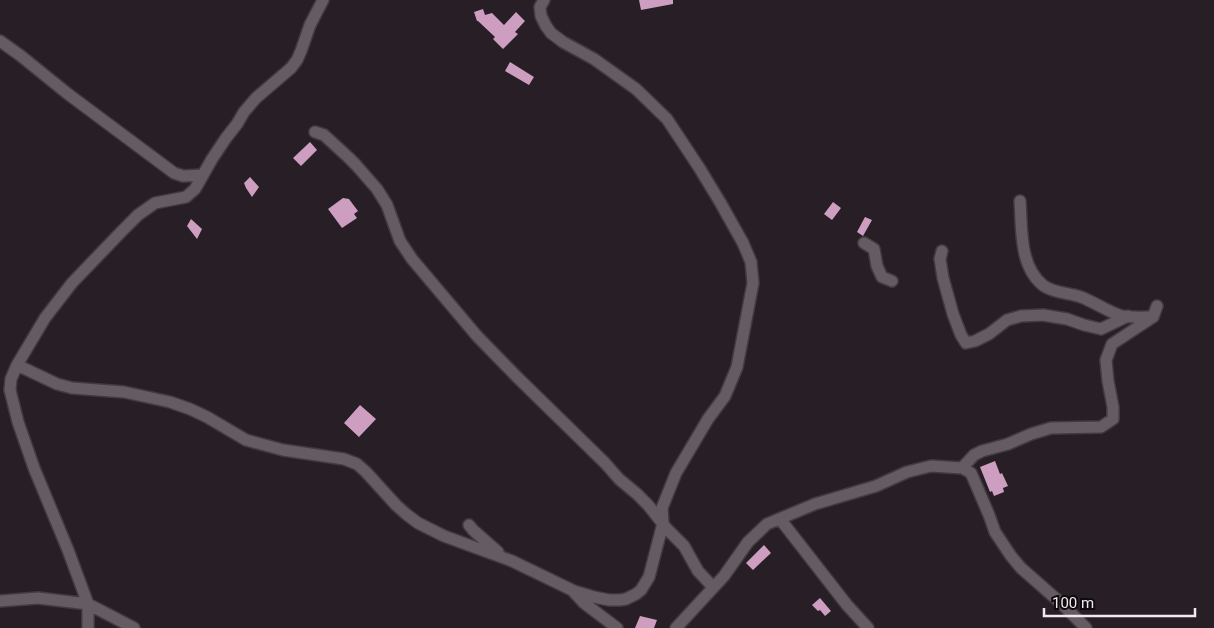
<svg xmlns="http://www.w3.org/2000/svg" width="1214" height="628" font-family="Roboto,sans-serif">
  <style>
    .building { fill: #cd9ebf }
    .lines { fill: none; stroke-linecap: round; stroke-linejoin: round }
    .minor-casing { stroke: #413a3f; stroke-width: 14 }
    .minor { stroke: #655b62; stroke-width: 11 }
  </style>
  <rect width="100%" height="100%" fill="#271f25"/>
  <path class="building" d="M 639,0 L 673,0 L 673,4 L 641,10 Z
    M 483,9 L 485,15 L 492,13 L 504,25 L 516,12 L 525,21 L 515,32 L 518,34 L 503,49 L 493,39 L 495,37 L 478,21 L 477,21 L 474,12 Z
    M 510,62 L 534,77 L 529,85 L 505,71 Z
    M 310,142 L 317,150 L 301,166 L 293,158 Z
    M 250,177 L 259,187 L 252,197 L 246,188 L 244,183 Z
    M 343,198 L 349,199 L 358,211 L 354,214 L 357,218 L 342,228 L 328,209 Z
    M 833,202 L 841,208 L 832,220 L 824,214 Z
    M 865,217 L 872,220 L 863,236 L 857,232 Z
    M 191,219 L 202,229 L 197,239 L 187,226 Z
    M 360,405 L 376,419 L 359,437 L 344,423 Z
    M 995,461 L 1000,474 L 1002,473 L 1008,486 L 1003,488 L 1004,492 L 994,496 L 992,491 L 990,492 L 980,467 Z
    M 764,545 L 771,553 L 753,570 L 746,563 Z
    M 820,598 L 831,611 L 825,616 L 820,610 L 818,611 L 812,605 Z
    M 640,616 L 657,620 L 654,628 L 635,628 Z"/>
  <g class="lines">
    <defs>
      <path id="minor" d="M 0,41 L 21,56 L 68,94 L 174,173 L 183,176 L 203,175
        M 315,132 L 324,135 L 348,157 L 356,165 L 377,189 L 387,205 L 400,241 L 412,259 L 477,336 L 517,377 L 605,463 L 619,479 L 637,494 L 648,505 L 667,529 L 684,546 L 698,571 L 713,587
        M 1020,201 C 1022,229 1019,267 1044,286 C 1054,293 1069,293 1081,297 C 1094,302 1105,310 1119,315 C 1125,318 1144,317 1153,317
        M 864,243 L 874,249 L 877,266 L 882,277 L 892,281
        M 942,251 L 940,259 L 943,278 L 953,314 L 961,335 L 966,343 L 975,341 L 989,334 L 1007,320 L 1021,316 L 1043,315 L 1067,319 L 1084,325 L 1101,329 L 1128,316
        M 17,365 L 57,384 L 72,388 L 124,392 L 170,402 L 190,409 L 207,417 L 246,440 L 283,450 L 344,459 L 357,464 L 366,472 L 396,505 L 406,514 L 418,523 L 444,536 L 512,561 L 574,591 L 594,597 L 609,600 L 620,600 L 626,599 L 636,594 L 641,590 L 649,577 L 663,523 L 662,508 L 676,473 L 708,419 L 725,396 L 737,367 L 753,283 L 751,262 L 743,243 L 720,202 L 700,169 L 667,119 L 636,89 L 594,59 L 563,42 L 551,33 L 546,26 L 541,16 L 540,7 L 544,0
        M 962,468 L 971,473 L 989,515 L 995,532 L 1011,556 L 1021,568 L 1062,604 L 1086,628
        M 780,519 L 847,605 L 868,628
        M 469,525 L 473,530 L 498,552
        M 573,591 L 584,603 L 617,628
        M 0,601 L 38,598 L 88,604 L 134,628
        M 88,628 L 88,604 L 68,550 L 34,468 L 18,422 L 10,390 L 11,379 L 17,365 L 45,318 L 72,283 L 122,231 L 138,215 L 155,203 L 186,197 L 195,189 L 212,159 L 226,138 L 237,124 L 244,112 L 256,98 L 291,68 L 297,60 L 301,51 L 310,25 L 323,0
        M 676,628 L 724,576 L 748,542 L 767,524 L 815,504 L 876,486 L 907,472 L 931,466 L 962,468 L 974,455 L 982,451 L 1008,444 L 1031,434 L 1051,428 L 1101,427 L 1113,419 L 1113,407 L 1108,381 L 1106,360 L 1112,344 L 1153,317 L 1157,306"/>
    </defs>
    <use href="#minor" class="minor-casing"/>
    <use href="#minor" class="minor"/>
  </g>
  <path d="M1044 608v8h151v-8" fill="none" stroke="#f0eaee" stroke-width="2.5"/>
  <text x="1052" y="608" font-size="15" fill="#f0eaee" stroke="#0e0a0d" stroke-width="4" paint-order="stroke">100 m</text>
</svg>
